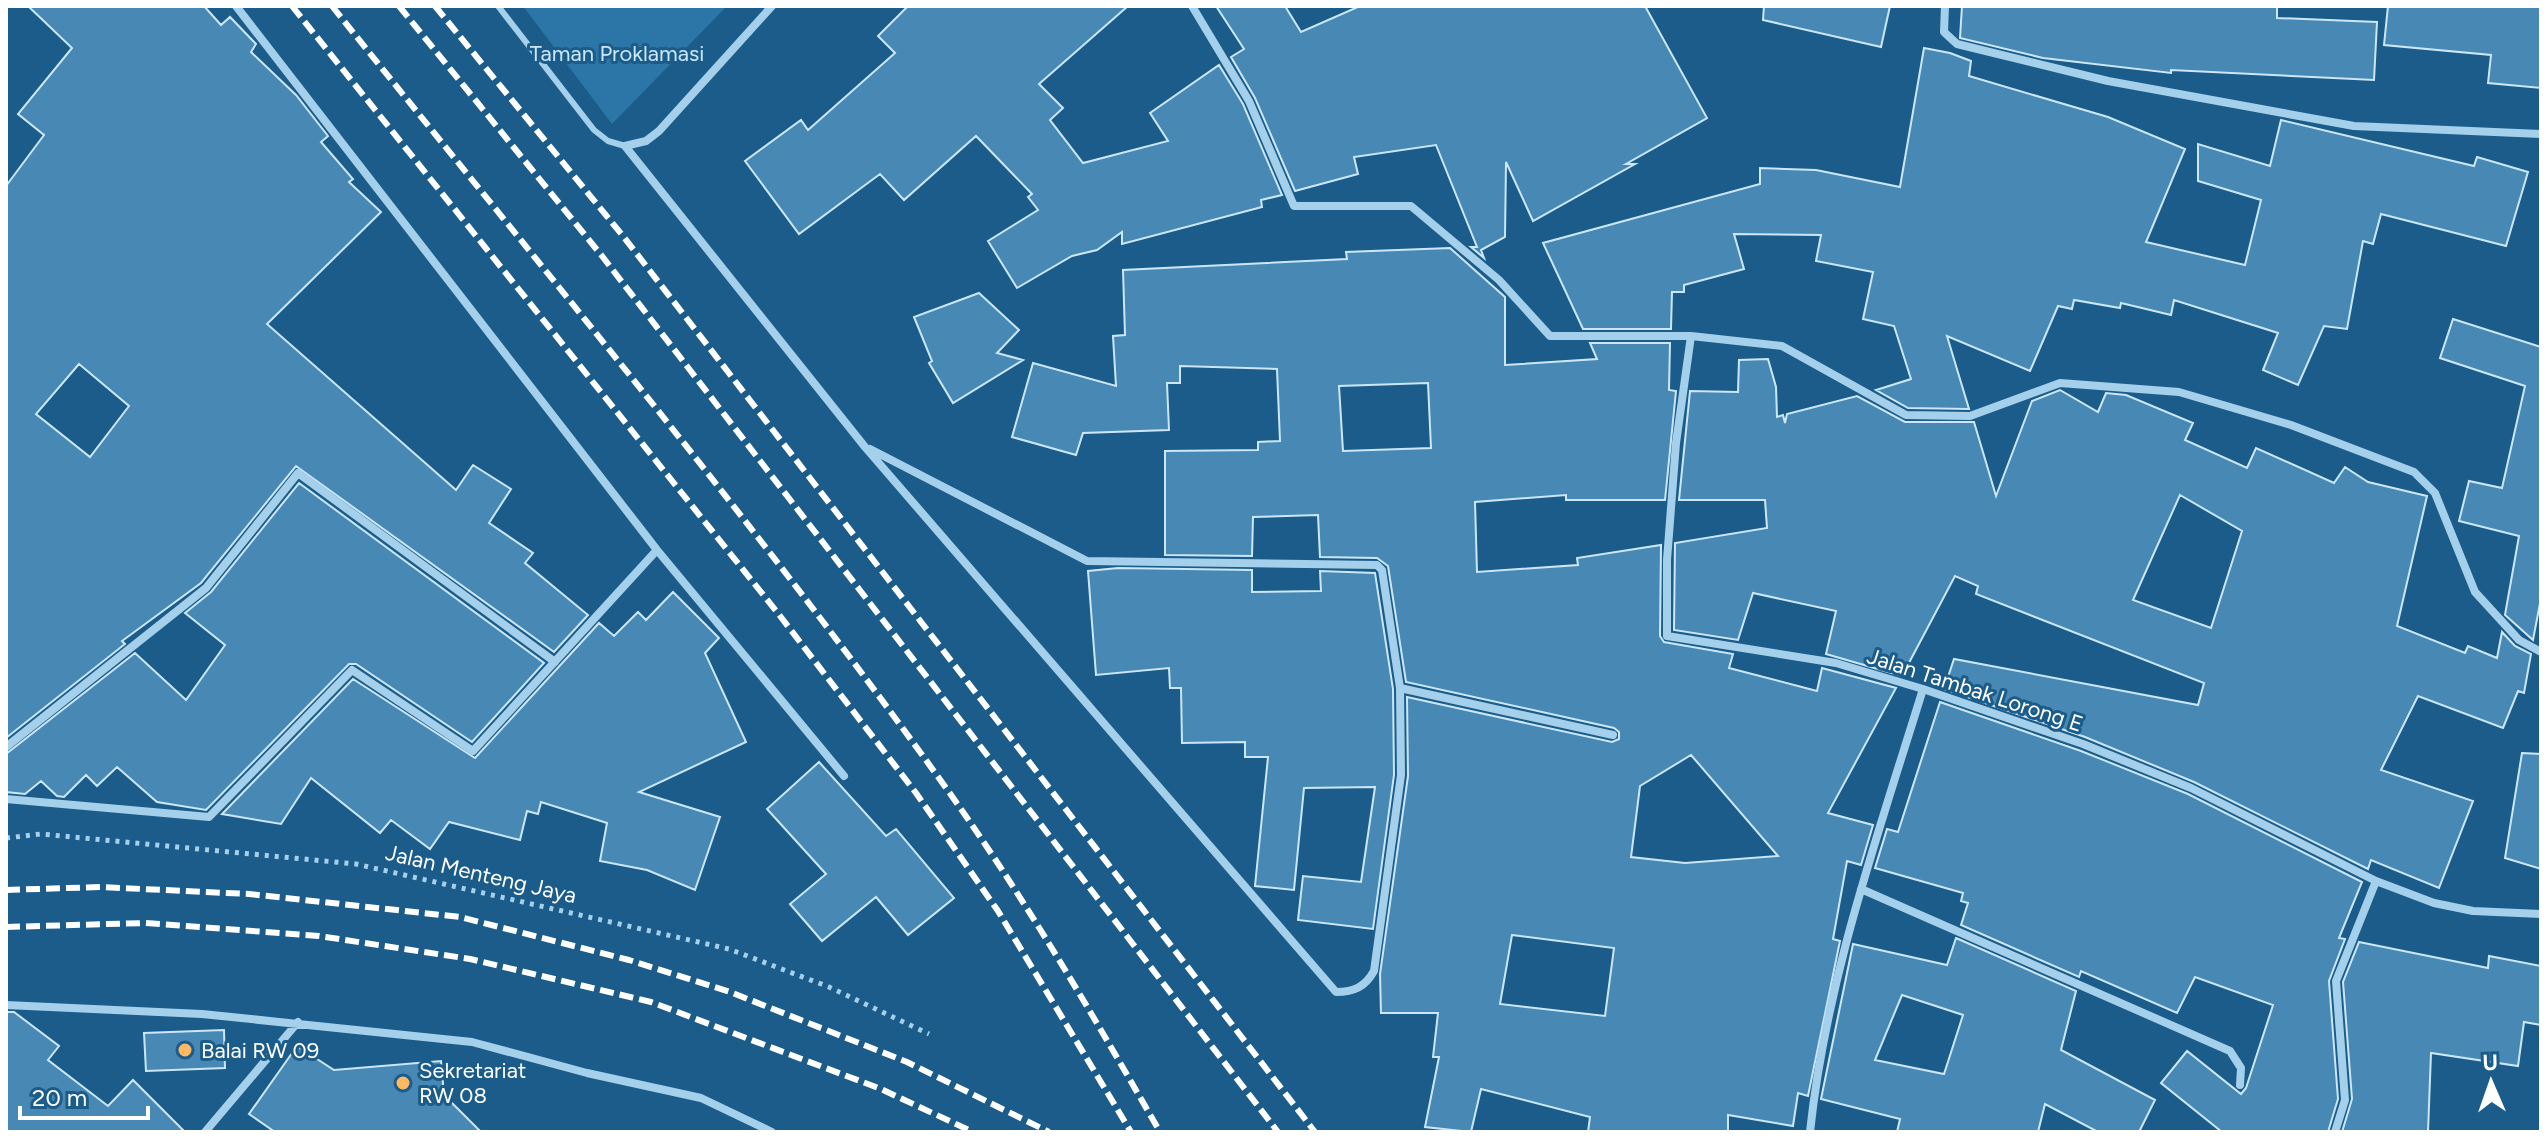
<svg xmlns="http://www.w3.org/2000/svg" width="2547" height="1138" font-family="Figtree,sans-serif">
  <style>
    .green { fill: #2b76a6 }
    .building { fill: #4888b4; stroke: #cbe7f9; stroke-width: 2; fill-rule: evenodd }
    .lines { fill: none; stroke-linecap: round; stroke-linejoin: round }
    .path { stroke: #a5d0ec; stroke-width: 5; stroke-dasharray: 4 6; stroke-linecap: butt }
    .service { stroke: #a5d0ec; stroke-width: 6 }
    .minor { stroke: #a5d0ec; stroke-width: 8 }
    .rail { stroke: #fff; stroke-width: 6; stroke-dasharray: 14 6; stroke-linecap: butt }
    .poi-dot { fill: #feb962; stroke: #1b5c8a; stroke-width: 3 }
    .labels { text-anchor: middle; dominant-baseline: central; stroke-width: 6; stroke-linejoin: round; paint-order: stroke }
    .park-label { font-size: 22px; fill: #cbe7f9; stroke: #1b5c8a }
    .street-label { font-size: 22px; fill: #fff; stroke: #1b5c8a }
    .poi-label { font-size: 22px; fill: #fff; stroke: #1b5c8a; text-anchor: start }
  </style>
  <rect width="100%" height="100%" fill="#1b5c8a"/>
  <path class="green" d="M 523,6 L 727,6 L 612,124 Z"/>
  <path class="building" d="M 28,6 L 204,6 L 221,25 L 230,17 L 256,44 L 251,52 L 296,95 L 328,136 L 321,142 L 353,179 L 349,182 L 381,212 L 267,324 L 456,490 L 473,465 L 511,489 L 489,523 L 533,553 L 525,563 L 588,615 L 554,652 L 296,466 L 201,583 L 122,641 L 125,644 L 6,738 L 6,186 L 44,135 L 18,114 L 72,48 ZM 79,364 L 129,406 L 90,457 L 36,414 Z
    M 908,6 L 1128,6 L 1039,84 L 1063,108 L 1050,120 L 1083,163 L 1168,141 L 1150,113 L 1219,65 L 1243,104 L 1282,195 L 1261,200 L 1262,207 L 1122,244 L 1122,232 L 1097,250 L 1072,256 L 1017,288 L 988,241 L 1038,210 L 1028,197 L 1032,194 L 976,136 L 904,200 L 880,174 L 799,234 L 745,161 L 801,120 L 808,130 L 895,53 L 878,36 Z
    M 1216,6 L 1285,6 L 1301,32 L 1360,6 L 1645,6 L 1707,118 L 1626,164 L 1635,164 L 1533,221 L 1506,162 L 1505,237 L 1481,250 L 1484,258 L 1471,247 L 1477,247 L 1436,145 L 1354,157 L 1358,174 L 1295,191 L 1255,98 L 1231,57 L 1244,49 Z
    M 1764,6 L 1890,6 L 1881,47 L 1763,20 Z
    M 1962,6 L 2277,6 L 2277,18 L 2377,22 L 2374,80 L 2171,70 L 2171,73 L 2043,58 L 1960,38 Z
    M 2388,6 L 2541,6 L 2541,88 L 2488,83 L 2491,55 L 2384,45 Z
    M 1924,48 L 1950,53 L 1971,61 L 1969,76 L 2108,117 L 2185,149 L 2146,242 L 2245,265 L 2261,200 L 2198,181 L 2198,144 L 2270,166 L 2281,120 L 2474,166 L 2477,157 L 2528,172 L 2506,246 L 2381,214 L 2373,244 L 2363,241 L 2347,329 L 2324,326 L 2298,385 L 2263,370 L 2278,333 L 2174,300 L 2171,315 L 2121,303 L 2120,308 L 2074,300 L 2072,309 L 2058,306 L 2030,371 L 1947,336 L 1969,409 L 1908,408 L 1876,390 L 1911,379 L 1894,326 L 1863,319 L 1873,272 L 1816,261 L 1821,235 L 1734,234 L 1744,269 L 1684,285 L 1684,292 L 1672,292 L 1671,329 L 1583,329 L 1543,243 L 1760,184 L 1760,168 L 1816,170 L 1900,187 Z
    M 1450,248 L 1505,297 L 1505,365 L 1597,359 L 1590,343 L 1670,343 L 1669,390 L 1676,391 L 1665,500 L 1566,500 L 1566,495 L 1475,502 L 1477,572 L 1578,565 L 1577,558 L 1661,545 L 1660,636 L 1664,642 L 1733,654 L 1729,668 L 1817,691 L 1822,668 L 1896,688 L 1828,813 L 1873,825 L 1861,865 L 1847,861 L 1833,939 L 1840,941 L 1808,1096 L 1798,1093 L 1793,1126 L 1728,1115 L 1728,1132 L 1588,1132 L 1590,1117 L 1481,1089 L 1471,1132 L 1425,1127 L 1439,1057 L 1433,1057 L 1438,1013 L 1381,1013 L 1380,974 L 1408,776 L 1407,697 L 1612,742 L 1619,739 L 1619,732 L 1614,728 L 1406,682 L 1388,566 L 1377,558 L 1320,557 L 1318,515 L 1253,517 L 1252,556 L 1165,555 L 1165,451 L 1258,450 L 1258,442 L 1280,441 L 1277,369 L 1180,366 L 1180,383 L 1167,383 L 1169,430 L 1083,433 L 1076,455 L 1012,437 L 1033,363 L 1116,386 L 1113,336 L 1125,335 L 1123,270 L 1347,259 L 1346,252 ZM 1428,383 L 1431,448 L 1343,451 L 1339,386 ZM 1691,755 L 1778,856 L 1685,863 L 1631,857 L 1640,786 ZM 1512,935 L 1614,948 L 1605,1016 L 1500,1004 Z
    M 979,293 L 1019,330 L 997,353 L 1023,360 L 953,403 L 929,363 L 932,361 L 914,317 Z
    M 2453,319 L 2541,347 L 2541,598 L 2533,640 L 2505,615 L 2519,536 L 2459,521 L 2469,481 L 2502,488 L 2525,386 L 2440,358 Z
    M 1768,359 L 1776,387 L 1777,417 L 1783,415 L 1785,423 L 1787,414 L 1857,396 L 1905,422 L 1974,422 L 1996,496 L 2032,401 L 2060,390 L 2098,412 L 2106,393 L 2126,395 L 2193,423 L 2185,440 L 2247,468 L 2256,448 L 2334,483 L 2345,467 L 2368,482 L 2427,496 L 2397,626 L 2465,653 L 2468,646 L 2497,658 L 2502,632 L 2515,646 L 2531,654 L 2524,693 L 2518,691 L 2503,728 L 2418,696 L 2381,770 L 2473,801 L 2439,888 L 2371,860 L 2368,869 L 2194,782 L 2085,737 L 1944,689 L 1954,659 L 2198,705 L 2204,683 L 1976,594 L 1978,586 L 1955,576 L 1902,676 L 1826,654 L 1836,611 L 1753,593 L 1738,640 L 1674,630 L 1675,543 L 1767,528 L 1765,500 L 1679,500 L 1690,391 L 1738,392 L 1739,360 ZM 2180,495 L 2242,531 L 2211,628 L 2133,600 Z
    M 299,483 L 544,663 L 472,742 L 356,664 L 349,664 L 206,810 L 157,802 L 117,767 L 97,786 L 86,775 L 64,797 L 57,796 L 41,781 L 25,794 L 6,792 L 6,754 L 135,653 L 186,700 L 225,645 L 185,613 L 211,592 Z
    M 1118,568 L 1252,570 L 1252,592 L 1321,591 L 1320,571 L 1375,573 L 1393,689 L 1394,775 L 1373,929 L 1298,920 L 1303,876 L 1361,882 L 1375,787 L 1304,788 L 1294,890 L 1255,886 L 1268,757 L 1245,757 L 1245,742 L 1182,743 L 1181,688 L 1170,688 L 1169,668 L 1096,675 L 1088,571 Z
    M 673,592 L 719,638 L 705,653 L 746,742 L 639,792 L 720,817 L 695,890 L 647,870 L 600,861 L 607,823 L 541,802 L 538,814 L 527,811 L 520,840 L 449,822 L 430,849 L 391,820 L 380,833 L 311,778 L 281,824 L 222,814 L 353,679 L 475,758 L 599,623 L 614,636 L 638,612 L 646,620 Z
    M 1940,702 L 2081,751 L 2188,794 L 2362,882 L 2339,938 L 2345,939 L 2329,981 L 2338,1099 L 2328,1132 L 2222,1132 L 2161,1083 L 2187,1051 L 2241,1094 L 2246,1088 L 2273,1005 L 2195,977 L 2177,1013 L 2081,971 L 2079,977 L 1961,925 L 1968,903 L 1961,901 L 1963,893 L 1875,868 L 1887,829 L 1898,832 Z
    M 2522,753 L 2541,754 L 2541,869 L 2505,858 Z
    M 819,762 L 886,836 L 896,829 L 954,898 L 908,935 L 876,897 L 822,941 L 790,904 L 826,874 L 767,809 Z
    M 1956,938 L 2076,991 L 2061,1050 L 2155,1100 L 2139,1132 L 2098,1132 L 2045,1104 L 2038,1132 L 1897,1132 L 1900,1119 L 1821,1099 L 1853,944 L 1947,965 ZM 1902,995 L 1963,1015 L 1944,1074 L 1875,1060 Z
    M 2359,942 L 2488,968 L 2489,956 L 2541,966 L 2541,1025 L 2524,1022 L 2518,1066 L 2431,1053 L 2428,1132 L 2342,1132 L 2352,1099 L 2343,982 Z
    M 6,1012 L 14,1012 L 59,1046 L 48,1060 L 108,1106 L 133,1080 L 185,1132 L 6,1132 Z
    M 224,1030 L 225,1068 L 146,1071 L 144,1033 Z
    M 297,1046 L 334,1070 L 441,1061 L 444,1095 L 481,1132 L 275,1132 L 249,1114 Z"/>
  <g class="lines">
    <path class="path" d="M 6,838 L 41,834 L 356,864 L 729,949 L 829,987 L 929,1034"/>
    <path class="service" d="M 498,6 L 594,130 L 608,141 L 625,146"/>
    <path class="minor" d="M 236,6 L 657,550 L 844,776
      M 772,6 L 659,131 L 646,141 L 625,146 L 865,447 L 1336,992 C 1354,992 1365,987 1374,971 L 1401,775 L 1400,688
      M 1192,6 L 1249,101 L 1294,206 L 1411,206 L 1499,280 L 1550,336 L 1691,336 L 1782,346 L 1906,415 L 1970,416 L 2060,383 L 2179,392 L 2291,425 L 2414,472 L 2435,493 L 2475,592 L 2519,640 L 2541,652
      M 1945,6 L 1944,32 L 1957,44 L 2108,81 L 2354,126 L 2541,134
      M 1691,336 L 1676,443 L 1667,560 L 1667,636 L 1836,663 L 1923,689 L 2083,744 L 2191,788 L 2376,881 L 2434,903 L 2473,911 L 2541,914
      M 870,449 L 1087,561 L 1377,565 L 1382,570 L 1400,688 L 1613,735
      M 6,747 L 206,588 L 298,473 L 555,662
      M 6,799 L 209,817 L 352,670 L 473,751 L 657,550
      M 1861,889 L 2230,1051 L 2241,1068 L 2240,1085
      M 6,1005 L 202,1014 L 472,1042 L 587,1073 L 701,1098 L 772,1132
      M 205,1132 L 298,1022
      M 1810,1132 C 1826,980 1878,835 1923,689
      M 2335,1132 L 2345,1100 L 2336,981 L 2376,881"/>
    <path class="rail" d="M 292,6 L 777,612 L 916,793 L 998,911 L 1131,1132
      M 332,6 C 535,260 746,511 936,774 C 1019,888 1090,1010 1160,1132
      M 399,6 L 602,256 L 1278,1132
      M 435,6 L 623,236 L 1315,1132
      M 6,890 L 100,887 L 249,894 L 460,917 L 629,960 L 730,992 L 907,1062 L 1049,1132
      M 6,927 L 145,923 L 319,936 L 470,959 L 651,1002 L 881,1089 L 973,1132"/>
  </g>
  <g class="poi-dot">
    <circle cx="185" cy="1050" r="8"/>
    <circle cx="403" cy="1083" r="8"/>
  </g>
  <g class="labels">
    <g class="park-label">
      <text x="617" y="53">Taman Proklamasi</text>
    </g>
    <g class="street-label">
      <text transform="translate(1975 690) rotate(18)">Jalan Tambak Lorong E</text>
      <text transform="translate(481 874) rotate(13)">Jalan Menteng Jaya</text>
    </g>
    <g class="poi-label">
      <text x="201" y="1050">Balai RW 09</text>
      <text x="419" y="1070">Sekretariat<tspan x="419" dy="25">RW 08</tspan></text>
    </g>
  </g>
  <rect width="2547" height="1138" fill="none" stroke="#ffffff" stroke-width="16"/>
  <g transform="translate(2491 1082) rotate(358)" stroke="#1b5c8a" stroke-width="6" paint-order="stroke">
  <path d="M0-6L14 30L0 20L-14 30Z" fill="#ffffff"/>
  <text y="-12" font-size="22" font-weight="bold" text-anchor="middle" fill="#ffffff">U</text>
  </g>
  <path d="M20 1106v12h128v-12" fill="none" stroke="#ffffff" stroke-width="4"/>
  <text x="32" y="1106" font-size="24" fill="#ffffff" stroke="#1b5c8a" stroke-width="6" paint-order="stroke">20 m</text>
</svg>
